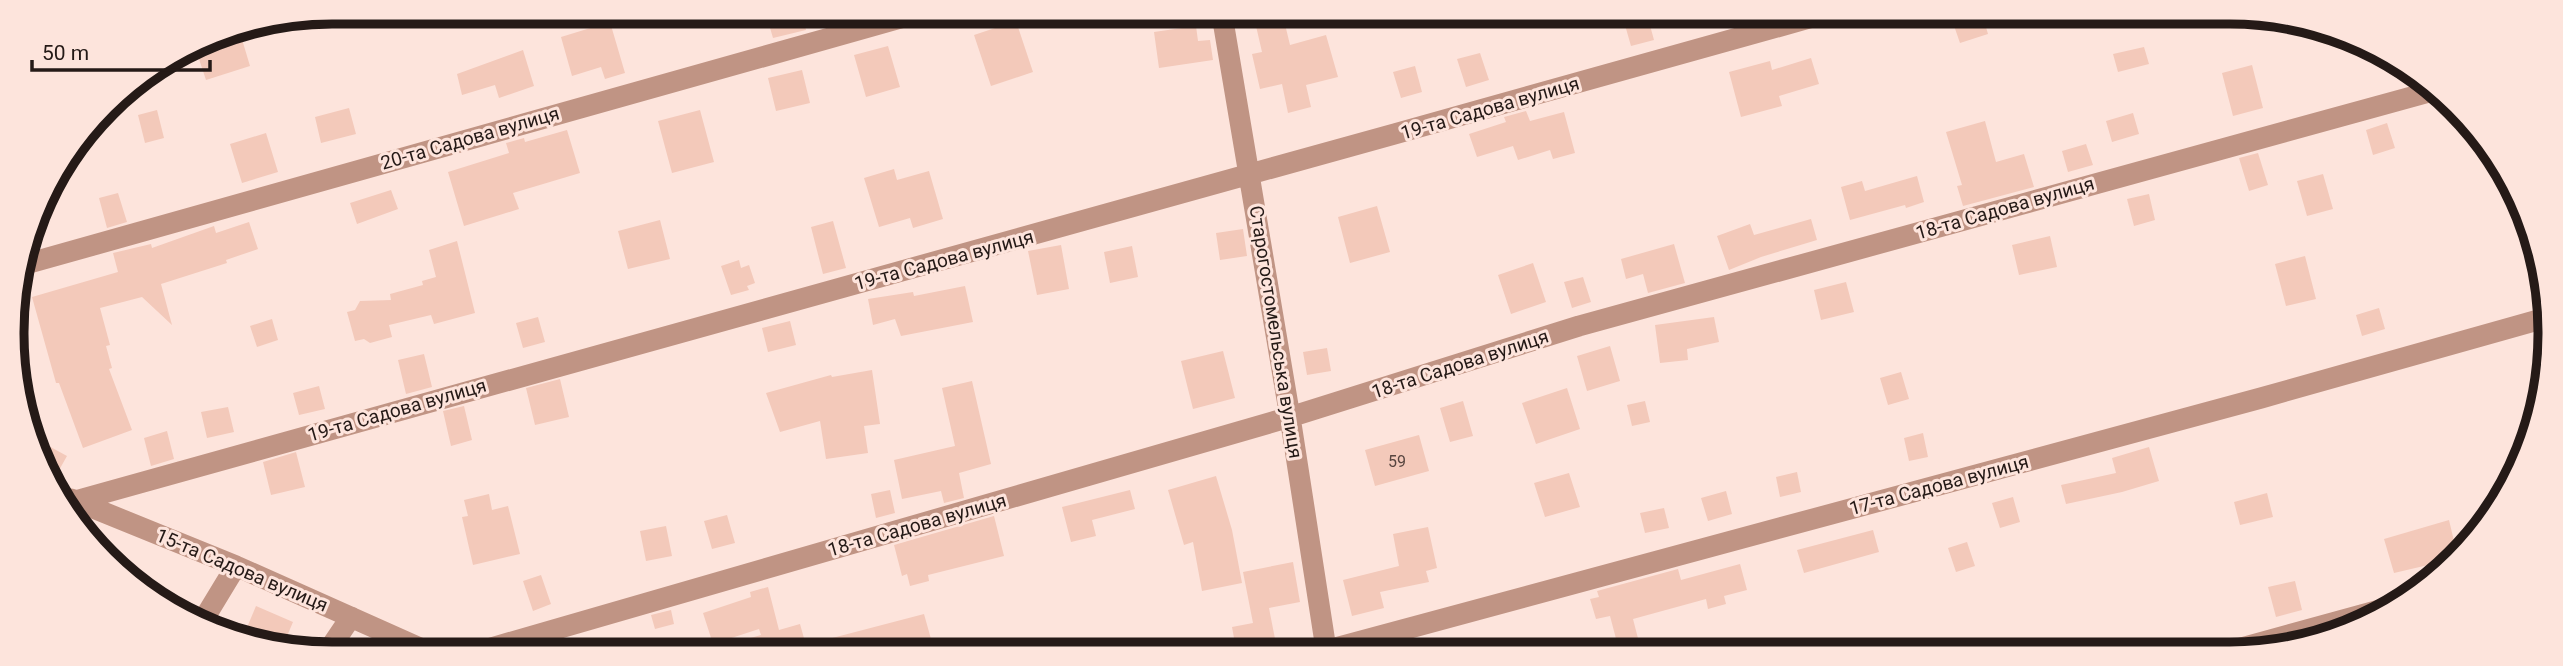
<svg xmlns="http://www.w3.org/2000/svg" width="2563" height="666" font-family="Roboto,sans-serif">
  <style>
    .building { fill: #f3c9ba }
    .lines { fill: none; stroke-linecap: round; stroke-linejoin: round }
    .street { stroke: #c09484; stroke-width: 21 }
    .labels { text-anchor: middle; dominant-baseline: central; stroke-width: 6; stroke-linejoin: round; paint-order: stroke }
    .number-label { font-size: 16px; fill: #584640 }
    .street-label { font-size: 19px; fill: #251a17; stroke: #fde4dc }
    .rim { fill: none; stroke: #251a17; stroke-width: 9 }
  </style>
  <rect width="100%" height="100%" fill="#fde4dc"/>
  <path class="building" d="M 766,14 L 802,14 L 806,30 L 773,38 Z
    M 1951,17 L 1983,17 L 1988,34 L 1960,43 Z
    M 1648,18 L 1654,40 L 1631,46 L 1625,25 Z
    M 1284,20 L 1290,45 L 1326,35 L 1338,77 L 1306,85 L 1311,107 L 1288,113 L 1282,84 L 1260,89 L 1252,54 L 1262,52 L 1256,26 Z
    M 1016,21 L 1033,72 L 991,86 L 974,35 Z
    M 610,22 L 625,73 L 605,79 L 601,67 L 572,76 L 561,37 Z
    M 1196,26 L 1198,41 L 1210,40 L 1213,60 L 1159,68 L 1154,32 Z
    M 241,36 L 250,66 L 206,80 L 196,50 Z
    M 888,46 L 900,87 L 866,97 L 854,55 Z
    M 2144,47 L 2149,64 L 2118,72 L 2113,54 Z
    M 523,50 L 534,86 L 499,98 L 495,85 L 462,95 L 457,74 Z
    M 1480,53 L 1489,80 L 1466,87 L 1457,59 Z
    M 1811,58 L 1819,84 L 1779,96 L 1782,106 L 1741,117 L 1729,72 L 1770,61 L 1772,70 Z
    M 2252,65 L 2263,108 L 2233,116 L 2222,73 Z
    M 1415,66 L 1422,92 L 1401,98 L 1393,72 Z
    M 802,70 L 810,103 L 776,111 L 768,78 Z
    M 349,108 L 356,134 L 321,143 L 315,117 Z
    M 157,110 L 164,138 L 145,143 L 138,115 Z
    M 700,110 L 714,162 L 672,173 L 658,121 Z
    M 1526,111 L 1530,121 L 1564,112 L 1575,153 L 1553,159 L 1550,150 L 1518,160 L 1513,146 L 1477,157 L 1469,134 L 1506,122 L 1504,117 Z
    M 2133,113 L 2139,134 L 2112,142 L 2106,121 Z
    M 1985,121 L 1996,162 L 2024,154 L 2034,187 L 1963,206 L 1957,186 L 1962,185 L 1946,132 Z
    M 2387,123 L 2395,148 L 2373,155 L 2366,130 Z
    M 567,130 L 580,173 L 513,193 L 519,209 L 464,226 L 448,172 L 509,153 L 506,143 L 524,138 L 525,142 Z
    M 266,133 L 278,172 L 242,183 L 230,144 Z
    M 2086,144 L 2093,165 L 2068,172 L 2062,151 Z
    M 2258,153 L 2268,185 L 2249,191 L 2239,158 Z
    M 894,169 L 897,180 L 929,171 L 943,219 L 913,228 L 910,218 L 879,227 L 864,178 Z
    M 2323,174 L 2333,209 L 2307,216 L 2297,181 Z
    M 1917,176 L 1924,202 L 1906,208 L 1905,205 L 1850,220 L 1841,187 L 1862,181 L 1865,191 Z
    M 391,190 L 398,209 L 357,224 L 350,203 Z
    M 118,193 L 127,222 L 107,228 L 99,198 Z
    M 2149,194 L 2155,220 L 2134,226 L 2127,199 Z
    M 1377,206 L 1390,252 L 1350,263 L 1338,217 Z
    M 1811,219 L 1817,240 L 1761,257 L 1729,270 L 1717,236 L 1750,224 L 1754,235 Z
    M 660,220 L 670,259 L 628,269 L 618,231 Z
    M 833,221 L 846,268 L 823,274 L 811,227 Z
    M 249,222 L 258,249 L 226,260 L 227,263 L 161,284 L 172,325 L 142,297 L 100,308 L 110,345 L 106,346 L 112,368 L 109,369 L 132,430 L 83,448 L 59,383 L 56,383 L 32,297 L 118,272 L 113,253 L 151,244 L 152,248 L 214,226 L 216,233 Z
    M 1243,229 L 1247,256 L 1220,260 L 1216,233 Z
    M 2050,236 L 2057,267 L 2019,275 L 2012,245 Z
    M 457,241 L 475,313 L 434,324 L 431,315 L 389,325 L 392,337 L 370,343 L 364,339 L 355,341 L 347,312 L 355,310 L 360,301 L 391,300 L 390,294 L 423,285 L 422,281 L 436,277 L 429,250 Z
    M 1674,244 L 1685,283 L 1648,293 L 1643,274 L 1626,279 L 1621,259 Z
    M 1061,245 L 1069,289 L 1037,295 L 1028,251 Z
    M 1132,246 L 1138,277 L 1110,283 L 1104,252 Z
    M 2305,256 L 2316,299 L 2286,306 L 2275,264 Z
    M 739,260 L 741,268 L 749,265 L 755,283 L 747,286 L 749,290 L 731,295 L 721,266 Z
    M 1533,263 L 1546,302 L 1511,314 L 1498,275 Z
    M 1583,277 L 1591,302 L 1572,308 L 1564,282 Z
    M 1846,282 L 1854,312 L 1821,320 L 1814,290 Z
    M 965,286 L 973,322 L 901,336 L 895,319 L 873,325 L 868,299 L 913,292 L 914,296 Z
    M 2379,308 L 2385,329 L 2362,336 L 2356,315 Z
    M 538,317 L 545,342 L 523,348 L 516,323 Z
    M 1714,317 L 1719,342 L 1687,349 L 1688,360 L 1660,363 L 1655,325 Z
    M 272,319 L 278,340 L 257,347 L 250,326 Z
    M 790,321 L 796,345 L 768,352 L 762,328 Z
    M 1610,346 L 1620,381 L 1587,391 L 1577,356 Z
    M 1327,348 L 1331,371 L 1307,375 L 1303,352 Z
    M 1223,351 L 1235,398 L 1193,409 L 1181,361 Z
    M 424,354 L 432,387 L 406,394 L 398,360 Z
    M 872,370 L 880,424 L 864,426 L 868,453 L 826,459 L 820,421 L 780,432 L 766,393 L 831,375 L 832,377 Z
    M 1901,372 L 1909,399 L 1888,405 L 1880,378 Z
    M 560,379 L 569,417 L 535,425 L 526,388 Z
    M 972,381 L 991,464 L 959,473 L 964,498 L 944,503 L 941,491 L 902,499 L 894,460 L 955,446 L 942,388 Z
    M 319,386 L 325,409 L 299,415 L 293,393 Z
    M 1567,388 L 1580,429 L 1536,444 L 1522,403 Z
    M 1463,401 L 1473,436 L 1450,442 L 1440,408 Z
    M 1645,401 L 1650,422 L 1632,426 L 1627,405 Z
    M 464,406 L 472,440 L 451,446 L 443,411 Z
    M 228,407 L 234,432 L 207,438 L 201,412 Z
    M 167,431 L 174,459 L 151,466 L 144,438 Z
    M 1923,433 L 1928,457 L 1909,461 L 1904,438 Z
    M 1419,435 L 1429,471 L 1375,486 L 1365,450 Z
    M 34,438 L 67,456 L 54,479 L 50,470 Z
    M 2149,447 L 2159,481 L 2122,492 L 2066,504 L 2061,485 L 2116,473 L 2112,458 Z
    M 296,452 L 305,487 L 271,495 L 263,462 Z
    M 1797,472 L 1801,492 L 1780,497 L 1776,477 Z
    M 1569,473 L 1580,507 L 1545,517 L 1534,483 Z
    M 1216,476 L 1232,530 L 1242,583 L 1202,591 L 1193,542 L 1184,545 L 1168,490 Z
    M 890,490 L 895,513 L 876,518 L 871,494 Z
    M 1130,490 L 1135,509 L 1092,520 L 1096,536 L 1071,542 L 1062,507 Z
    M 1726,491 L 1732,514 L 1708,521 L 1701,498 Z
    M 2267,493 L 2273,517 L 2240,525 L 2234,502 Z
    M 489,494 L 492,510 L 508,506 L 520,554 L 473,565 L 462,517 L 468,516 L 464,500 Z
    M 2013,497 L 2020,522 L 2000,528 L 1992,503 Z
    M 1664,508 L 1669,528 L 1645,533 L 1640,513 Z
    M 727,515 L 735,543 L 712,549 L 704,521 Z
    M 994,516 L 1004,556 L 928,575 L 929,581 L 910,586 L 907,574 L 902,576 L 894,545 Z
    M 2449,520 L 2458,558 L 2394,573 L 2384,539 Z
    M 666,526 L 672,556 L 646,561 L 640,531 Z
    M 1428,527 L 1437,568 L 1426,571 L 1429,582 L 1380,592 L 1384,608 L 1352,616 L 1343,580 L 1399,566 L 1393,534 Z
    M 1873,530 L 1879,552 L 1804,573 L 1797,550 Z
    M 1967,542 L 1975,566 L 1956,572 L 1948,548 Z
    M 1293,562 L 1300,602 L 1269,608 L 1277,649 L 1236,649 L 1232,627 L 1253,623 L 1243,572 Z
    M 1740,564 L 1747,590 L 1724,596 L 1726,604 L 1708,609 L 1706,599 L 1633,619 L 1641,650 L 1619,650 L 1610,616 L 1596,619 L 1590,599 L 1599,597 L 1597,591 L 1678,569 L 1681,580 Z
    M 541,575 L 551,604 L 533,611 L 523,581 Z
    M 2295,581 L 2302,610 L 2276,617 L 2268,587 Z
    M 768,587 L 779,630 L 800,624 L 807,649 L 734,648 L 733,643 L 761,635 L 759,629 L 713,644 L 703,613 L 751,597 L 750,592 Z
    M 256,606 L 293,622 L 282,648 L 271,648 L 243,637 Z
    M 671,610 L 674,624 L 655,629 L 651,615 Z
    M 924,614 L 931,639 L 893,649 L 818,649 L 817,642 Z"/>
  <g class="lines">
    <path class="street" d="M 1222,15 L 1290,417 L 1326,649
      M 26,264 L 915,14
      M 71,499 L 236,566 L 420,648
      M 75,501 C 653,337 1234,180 1813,17
      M 202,622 L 236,566
      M 330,648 L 351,617
      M 491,648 L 1290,417 L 1579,326 L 2433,91
      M 1332,649 L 2261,398 L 2545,318
      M 2230,651 L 2390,607"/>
  </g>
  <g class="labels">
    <g class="number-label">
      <text x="1397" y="461">59</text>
    </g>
    <g class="street-label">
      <text transform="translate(1490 108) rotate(-16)">19-та Садова вулиця</text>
      <text transform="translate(470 138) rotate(-16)">20-та Садова вулиця</text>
      <text transform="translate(2005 208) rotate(-16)">18-та Садова вулиця</text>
      <text transform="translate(944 260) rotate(-15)">19-та Садова вулиця</text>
      <text transform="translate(1276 332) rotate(81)">Старогостомельська вулиця</text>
      <text transform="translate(1460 364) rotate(-18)">18-та Садова вулиця</text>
      <text transform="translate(397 410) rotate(-16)">19-та Садова вулиця</text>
      <text transform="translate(1939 485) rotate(-15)">17-та Садова вулиця</text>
      <text transform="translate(917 525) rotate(-16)">18-та Садова вулиця</text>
      <text transform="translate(242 570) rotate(23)">15-та Садова вулиця</text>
    </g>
  </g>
  <path d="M0 0H2563V666H0ZM332 24H2230A308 308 0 0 1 2538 332V334A308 308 0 0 1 2230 642H332A308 308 0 0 1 24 334V332A308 308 0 0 1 332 24Z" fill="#fde4dc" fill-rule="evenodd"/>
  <path class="rim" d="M332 24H2230A308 308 0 0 1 2538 332V334A308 308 0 0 1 2230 642H332A308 308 0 0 1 24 334V332A308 308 0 0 1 332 24Z"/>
  <path d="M32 60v10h178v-10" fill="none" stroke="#251a17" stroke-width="3.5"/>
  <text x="42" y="60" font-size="21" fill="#251a17" stroke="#fde4dc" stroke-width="5" paint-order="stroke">50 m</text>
</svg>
